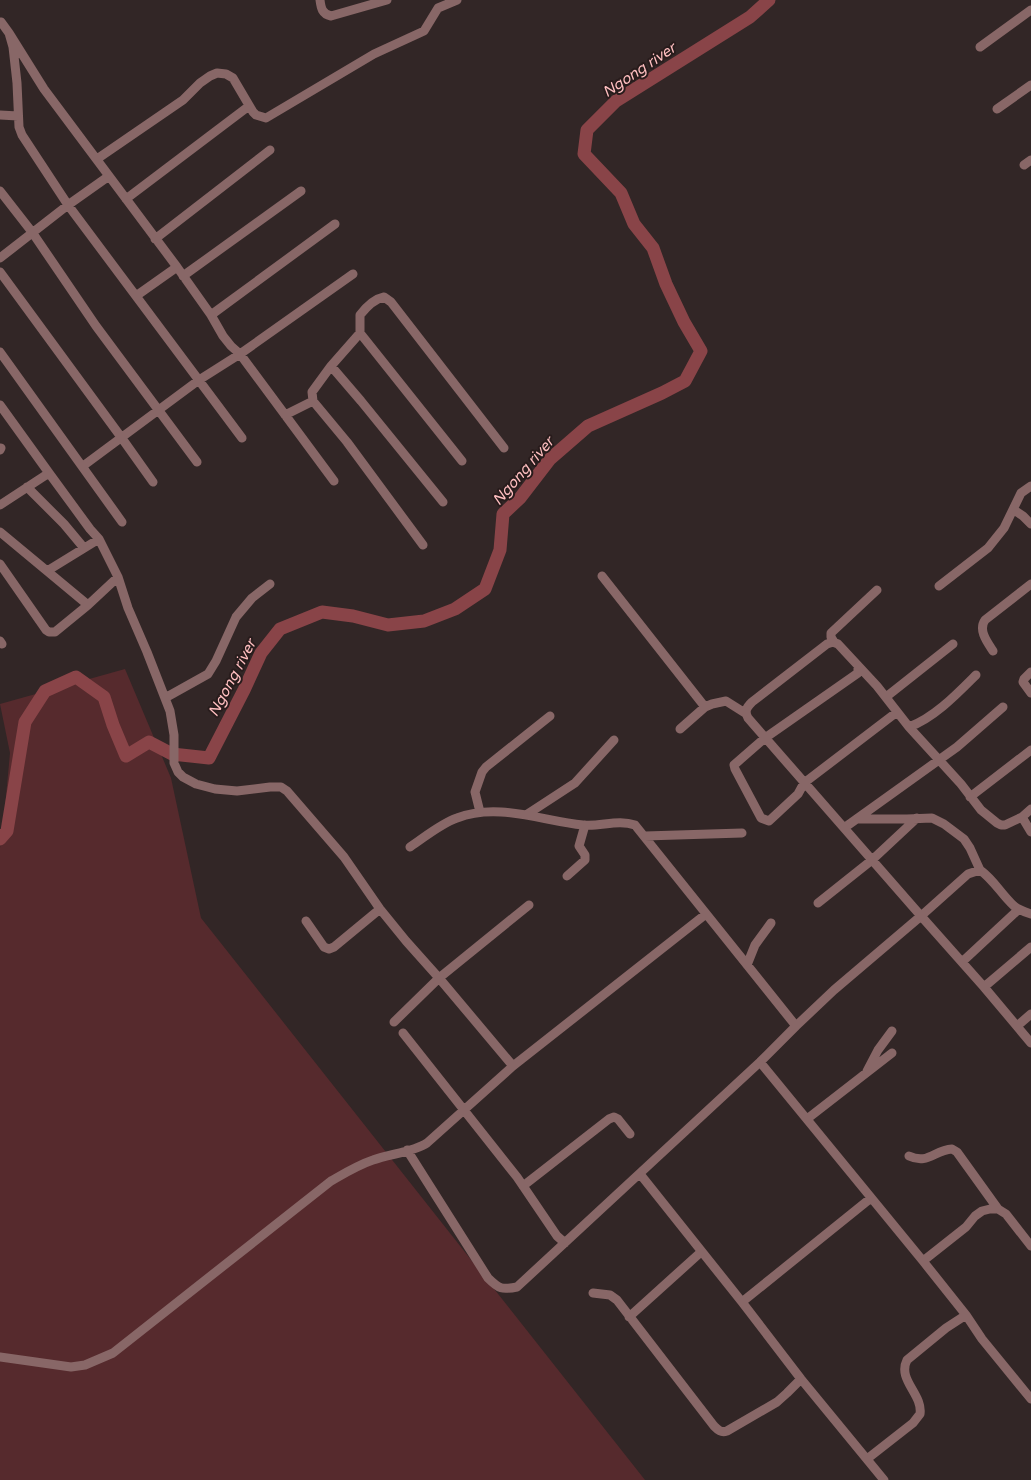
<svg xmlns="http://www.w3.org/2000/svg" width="1031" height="1480" font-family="'Varela Round',sans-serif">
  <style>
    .green { fill: #562a2d }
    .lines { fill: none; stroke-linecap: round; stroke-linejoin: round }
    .river { stroke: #894448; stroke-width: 13 }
    .minor { stroke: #886767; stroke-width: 9 }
    .labels { text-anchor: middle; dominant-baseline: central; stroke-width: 4; stroke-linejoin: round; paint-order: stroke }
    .water-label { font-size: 15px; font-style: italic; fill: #ffbfc0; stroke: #281c1c }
  </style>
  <rect width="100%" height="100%" fill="#322626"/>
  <path class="green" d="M 125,669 L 171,778 L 201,918 L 645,1480 L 0,1480 L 0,848 L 5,807 L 10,753 L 0,704 Z"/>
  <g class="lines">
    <path class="river" d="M 0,839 L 7,831 L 25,722 L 45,691 L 76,677 L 104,697 L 113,725 L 126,756 L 149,742 L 172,754 L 209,758 L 244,690 L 261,653 L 280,629 L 322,612 L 353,616 L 388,625 L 424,621 L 455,609 L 485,589 L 500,550 L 503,514 L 520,498 L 550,459 L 588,426 L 662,393 L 685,381 L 701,351 L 684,322 L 666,284 L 653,248 L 634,224 L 621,193 L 584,154 L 587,130 L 616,101 L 750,17 L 769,0"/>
    <path class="minor" d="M 320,0 C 321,8 322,14 331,16 L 387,0
      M 1,22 L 9,33 L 13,47 L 17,83 L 19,127 L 22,135 L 68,205 L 242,438
      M 9,33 L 44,89 L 177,267 L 211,315 L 223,336 L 231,346 L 240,354 L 334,481
      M 980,47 L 1031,10
      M 997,109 L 1031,85
      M 0,115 L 18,116
      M 97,159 L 183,100 L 200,83 L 210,76 L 217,73 L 226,74 L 233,78 L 253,112 L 256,115 L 266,118 L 374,54 L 424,31 L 438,8 L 457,0
      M 1024,165 L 1031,160
      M 0,191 L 32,232 L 96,326 L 197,462
      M 126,199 L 249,106
      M 155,239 L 270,150
      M 0,258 L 68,205 L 109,176
      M 0,272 L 121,437 L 153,482
      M 183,276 L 301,191
      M 136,296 L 177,267
      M 211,315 L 335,224
      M 360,333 L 462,461
      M 0,352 L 122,522
      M 331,366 L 361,401 L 443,502
      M 313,401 L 347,442 L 423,545
      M 0,405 L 49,473 L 90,529 L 99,539 L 118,577 L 128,608 L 147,652 L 170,711 L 174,735 L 174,763 L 178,772 L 183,777 L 196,784 L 215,789 L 237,791 L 270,787 L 281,787 L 287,791 L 344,857 L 380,909 L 406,941 L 439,978 L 513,1066
      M 285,415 L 313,401 L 312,392 L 331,366 L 360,333 L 360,315 C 367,306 374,299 384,297 L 391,302 L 504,448
      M 0,450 L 1,448
      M 83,466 L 199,380 L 240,354 L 353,274
      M 27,487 L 64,524 L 84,548
      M 0,505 L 49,473
      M 1014,510 L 1023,516 L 1031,524
      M 0,532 L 88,605
      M 0,564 L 46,630 L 49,632 L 55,632 L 88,605 L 118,577
      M 47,571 L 99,539
      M 602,576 L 705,707 L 712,704 L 726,701 L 745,713
      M 939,586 L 988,548 L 1004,528 L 1021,493 L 1031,486
      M 0,641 L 2,644
      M 834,642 L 831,637 L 831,633 L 877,590
      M 993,651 C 987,642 978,630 985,620 L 1031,584
      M 858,666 L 858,673 L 765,738 L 734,765 L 735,769 L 761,818 L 769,821 L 798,794 L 804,783 L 897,712
      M 1031,672 L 1024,679 L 1023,682 L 1031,693
      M 886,697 L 953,644
      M 165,698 L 208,674 L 216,661 L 236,617 L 252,598 L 270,584
      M 909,727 C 934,718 957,694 976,675
      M 680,729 L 705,707
      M 970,797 L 1031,750
      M 1031,809 L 1022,817 L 1005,825 L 1001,825 L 997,823 L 981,810 L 961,784 L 909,727 L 877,686 L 838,644 L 833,642 L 827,644 L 752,702 C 747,707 744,711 748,718 L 921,916 L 984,987 L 1031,1043
      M 480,812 L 475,792 L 482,772 L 486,767 L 550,716
      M 526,815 L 575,783 L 614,740
      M 1022,817 L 1031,832
      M 857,819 L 907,819 L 932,818 L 944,824 L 964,839 L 970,848 L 980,870
      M 844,828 L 957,747 L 1003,707
      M 645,836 L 742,833
      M 410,847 C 425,837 440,824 457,818 C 498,802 542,821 583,825 C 600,827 618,819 635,825 L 796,1026
      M 567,876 L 585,860 L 585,855 L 579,846 L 585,825
      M 818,903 L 872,860 L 917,818
      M 306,921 L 324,947 L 329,949 L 334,947 L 380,909
      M 962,962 L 1019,909
      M 747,965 L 755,945 L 771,923
      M 984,987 L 1031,947
      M 394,1022 L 439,978 L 529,905
      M 1017,1026 L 1031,1014
      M 403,1033 L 517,1177 L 557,1236 L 565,1243
      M 760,1062 L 923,1261 L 966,1315 L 982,1339 L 1031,1399
      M 867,1071 L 878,1050 L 892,1031
      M 807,1119 L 892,1053
      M 407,1150 L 488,1278 C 499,1289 502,1290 517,1287 L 760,1062 L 796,1026 L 834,990 L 921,916 L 968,874 L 980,870 C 994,880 1001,894 1014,906 C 1019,910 1025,912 1031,914
      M 909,1156 C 928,1165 934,1150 952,1149 L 957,1152 L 998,1209
      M 640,1174 L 742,1302 L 801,1379 L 884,1480
      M 523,1186 L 609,1119 L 614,1117 L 618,1119 L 630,1134
      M 923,1261 L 966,1227 L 975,1216 L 982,1211 L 990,1209 L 998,1209 L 1006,1214 L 1031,1246
      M 593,1293 L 610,1295 L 617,1300 L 714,1426 C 718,1430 721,1433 727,1431 L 777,1402 L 787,1393 L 801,1379
      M 742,1302 L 871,1198
      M 629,1317 L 701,1252
      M 0,1357 L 71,1367 L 85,1365 L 113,1353 L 331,1181 C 345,1173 358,1165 373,1160 C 389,1154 414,1152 427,1143 L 513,1066 L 706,914
      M 867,1459 L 913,1423 L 920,1414 C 923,1394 897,1380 907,1360 L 946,1328 L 966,1315"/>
  </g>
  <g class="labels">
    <g class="water-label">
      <text transform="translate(639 70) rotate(-34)">Ngong river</text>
      <text transform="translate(523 471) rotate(-49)">Ngong river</text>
      <text transform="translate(232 678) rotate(-62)">Ngong river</text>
    </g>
  </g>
</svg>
